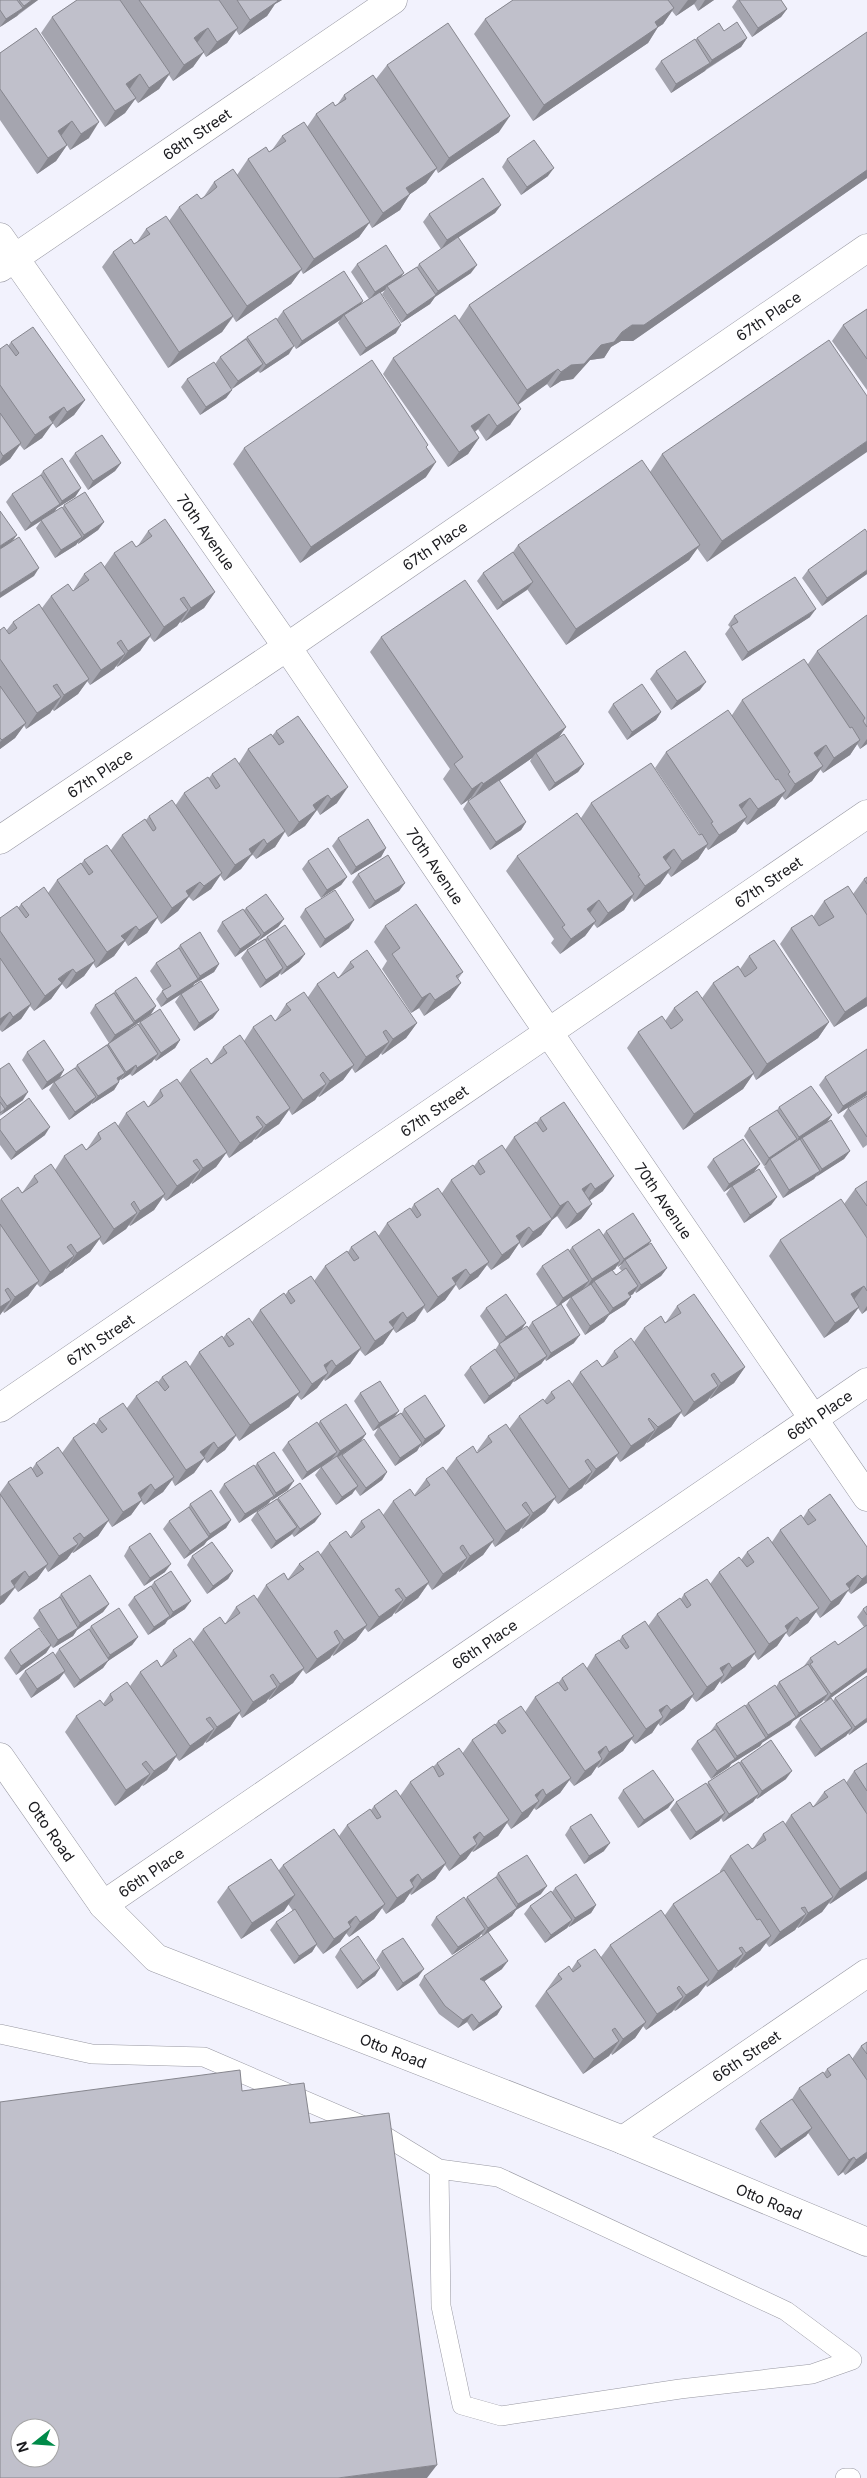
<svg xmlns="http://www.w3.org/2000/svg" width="867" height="2478" font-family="Inter,sans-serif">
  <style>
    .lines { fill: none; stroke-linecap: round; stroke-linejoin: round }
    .service-casing { stroke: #9898a2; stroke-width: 20 }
    .minor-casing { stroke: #9898a2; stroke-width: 29 }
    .service { stroke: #fff; stroke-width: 19 }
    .minor { stroke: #fff; stroke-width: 28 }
    .wall { fill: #a5a5af; fill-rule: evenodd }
    .shaded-wall { fill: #86868e }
    .building { fill: #c0c0cb; stroke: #86868e; fill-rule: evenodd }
    .labels { text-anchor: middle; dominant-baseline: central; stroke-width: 4.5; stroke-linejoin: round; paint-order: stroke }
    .street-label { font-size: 15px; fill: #1b1b1f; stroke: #fff }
  </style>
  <rect width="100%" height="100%" fill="#f2f2fd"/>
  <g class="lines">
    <defs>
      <path id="service" d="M 0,2034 L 92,2054 L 204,2057 L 380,2133 L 439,2169 L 498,2177 L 786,2311 L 852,2360 L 812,2374 L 680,2389 L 501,2416 L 462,2405 L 441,2306 L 439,2169
        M 845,2478 L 851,2478"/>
      <g id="minor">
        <path id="s1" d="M 0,237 L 287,647 L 523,995 L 867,1497"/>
        <path id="s2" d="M 0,268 L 393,0"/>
        <path id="s3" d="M 0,840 L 287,647 L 867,248"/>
        <path id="s4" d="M 0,1408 L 867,814"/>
        <path id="s5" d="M 0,1757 L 103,1905 L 156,1958 L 623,2140 L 867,2242"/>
        <path id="s6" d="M 103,1905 L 867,1382"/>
        <path id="s7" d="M 623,2140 L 867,1973"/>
      </g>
    </defs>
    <use href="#service" class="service-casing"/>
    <use href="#minor" class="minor-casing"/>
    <use href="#service" class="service"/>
    <use href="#minor" class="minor"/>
  </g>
  <path class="wall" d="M 0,0 L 38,0 L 17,16 L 0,27 Z
    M 77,0 L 282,0 L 275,4 L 267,16 L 239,35 L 236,30 L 227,43 L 206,57 L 203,52 L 193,67 L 173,81 L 169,75 L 159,89 L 138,103 L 135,99 L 125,113 L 105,127 L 41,33 L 52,17 Z
    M 513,0 L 714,0 L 698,11 L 694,4 L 676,16 L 672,11 L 663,24 L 658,27 L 648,43 L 533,121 L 474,34 L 485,19 Z
    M 737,0 L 781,0 L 787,9 L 781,17 L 752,37 L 732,7 Z
    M 36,28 L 89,138 L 70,150 L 67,145 L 56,161 L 37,174 L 0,120 L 0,53 Z
    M 724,31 L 747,38 L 741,47 L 671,93 L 655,69 L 661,61 L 695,40 L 697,38 Z
    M 867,32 L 867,178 L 633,341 L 621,341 L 611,347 L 604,358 L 590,360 L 573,379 L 561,381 L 550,388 L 547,384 L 518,405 L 510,425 L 486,441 L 478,429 L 475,432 L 479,438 L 468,454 L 448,467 L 383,374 L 393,358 L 459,320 L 469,305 Z
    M 387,65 L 499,132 L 438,173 L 436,169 L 426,183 L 410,194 L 400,210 L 372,228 L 369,223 L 359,237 L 303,274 L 301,270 L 291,284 L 236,322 L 233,317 L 222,332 L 168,368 L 102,267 L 113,252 L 134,244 L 137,242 L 146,229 L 169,221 L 179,207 L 203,198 L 214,182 L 237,175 L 248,159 L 269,152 L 272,150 L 282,136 L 307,127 L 316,114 L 337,105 L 344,95 L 376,79 Z
    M 507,159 L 548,176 L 521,195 L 502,167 Z
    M 501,205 L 495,213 L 441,249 L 423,222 L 429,214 Z
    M 357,264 L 401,277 L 417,267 L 419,264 L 471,273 L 435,297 L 430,304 L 401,323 L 382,294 L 385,290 L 380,293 L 396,333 L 360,356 L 338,323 L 340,320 L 296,349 L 280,324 L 289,354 L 260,373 L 258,371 L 232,389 L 227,383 L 232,390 L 226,398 L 200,415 L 181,387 L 187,379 L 215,364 L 220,357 L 247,337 L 277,319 L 283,311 L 361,304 L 369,299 L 351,272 Z
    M 867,309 L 867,390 L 832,341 L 843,325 Z
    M 11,342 L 85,400 L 74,415 L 56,428 L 52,422 L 42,438 L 24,450 L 20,445 L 10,459 L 0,466 L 0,349 L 8,346 Z
    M 867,396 L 707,562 L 697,548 L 689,560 L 566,645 L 527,589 L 497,610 L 477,581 L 483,573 L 513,552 L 518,545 L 650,472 L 662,454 Z
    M 244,448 L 426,448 L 426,477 L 300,563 L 233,464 Z
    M 75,453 L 121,463 L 115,471 L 88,490 L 69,461 Z
    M 43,471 L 81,488 L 75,497 L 57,508 L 55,511 L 62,508 L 64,505 L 104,522 L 98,530 L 78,544 L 78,542 L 76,545 L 55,558 L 36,528 L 41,521 L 25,531 L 6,502 L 12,494 L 39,477 Z
    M 148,531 L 215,592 L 204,608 L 181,623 L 180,622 L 177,626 L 154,642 L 150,637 L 140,651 L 117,667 L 116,665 L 114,669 L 90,685 L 87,681 L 78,694 L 54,711 L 52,709 L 50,713 L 26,729 L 24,725 L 15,738 L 0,749 L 0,630 L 6,631 L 13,622 L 42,608 L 51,596 L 73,591 L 74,590 L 74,589 L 84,574 L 104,567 L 114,553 L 137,547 Z
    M 808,570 L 867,574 L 822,606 L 802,578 Z
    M 867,615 L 867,744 L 860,749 L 857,744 L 850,755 L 823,773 L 820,769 L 812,781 L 785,800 L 782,796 L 775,806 L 747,825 L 744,821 L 736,832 L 708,850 L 706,847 L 698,859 L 671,877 L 668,873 L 660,884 L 634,902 L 632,898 L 624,910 L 597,928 L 594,924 L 585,936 L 560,954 L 551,943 L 554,939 L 506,871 L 517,856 L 581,818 L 591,803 L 699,835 L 700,835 L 655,768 L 666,752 L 732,715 L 742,700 L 808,664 L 817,651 Z
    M 734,616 L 810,617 L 742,661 L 725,634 L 730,627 L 728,625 Z
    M 381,637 L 566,727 L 558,738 L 584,764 L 578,772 L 549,791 L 530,761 L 532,758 L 499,781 L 526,822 L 521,830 L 490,850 L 463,809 L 468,801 L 471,799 L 471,798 L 461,805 L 443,779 L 450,769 L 370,652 Z
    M 656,671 L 700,690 L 671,710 L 650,679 Z
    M 613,704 L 661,712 L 656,720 L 627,740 L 608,712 Z
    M 276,731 L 337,803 L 320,815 L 317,810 L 316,811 L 305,826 L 288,837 L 285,832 L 275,847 L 256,859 L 253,855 L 250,856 L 241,869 L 224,881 L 220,875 L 211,889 L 193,901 L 189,897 L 187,899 L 178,911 L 161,924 L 157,918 L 147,933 L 128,946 L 125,941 L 124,942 L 114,956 L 96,968 L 93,963 L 84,976 L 66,989 L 62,984 L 60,986 L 51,999 L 34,1011 L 30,1006 L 21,1019 L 2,1032 L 0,1030 L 0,918 L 18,908 L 21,904 L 48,893 L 57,880 L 81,864 L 84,860 L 111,850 L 122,835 L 146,820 L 149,816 L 175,806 L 184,793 L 209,778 L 212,774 L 239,763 L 248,749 L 272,736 Z
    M 338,838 L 386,848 L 381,857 L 351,875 L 332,846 Z
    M 308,861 L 347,877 L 341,885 L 321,898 L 302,869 Z
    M 358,874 L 405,883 L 399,891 L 369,909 L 352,882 Z
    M 867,877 L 867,1006 L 834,1027 L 780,944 L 791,928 L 813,917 L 824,901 L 853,894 L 864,879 Z
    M 246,908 L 284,919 L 278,927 L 258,941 L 258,940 L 255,943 L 235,957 L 217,931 L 222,922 L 244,910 Z
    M 305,909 L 349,928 L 320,948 L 300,917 Z
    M 385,926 L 463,972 L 458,979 L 450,998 L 424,1016 L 419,1008 L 411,1013 L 382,969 L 387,961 L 374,942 Z
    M 267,937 L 305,954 L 299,962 L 281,975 L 280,973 L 278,976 L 260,988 L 241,958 L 247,950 L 265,939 Z
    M 180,945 L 219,964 L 214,972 L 194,984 L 193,986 L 213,1018 L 194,1031 L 175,1002 L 180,995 L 161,1007 L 156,999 L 163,990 L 150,971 L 156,963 L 177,949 Z
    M 749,956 L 829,1022 L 818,1038 L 756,1080 L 753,1074 L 743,1089 L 683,1130 L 627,1048 L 638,1032 L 665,1021 L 674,1008 L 702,998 L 713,983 L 740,969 Z
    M 350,962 L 417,1023 L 406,1038 L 382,1055 L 381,1053 L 378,1057 L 355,1073 L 352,1068 L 343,1080 L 319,1097 L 318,1096 L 315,1100 L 292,1115 L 289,1110 L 279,1124 L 255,1140 L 254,1139 L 252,1142 L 229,1158 L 226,1153 L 216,1167 L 192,1184 L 191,1182 L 189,1186 L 166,1201 L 163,1197 L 154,1210 L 130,1226 L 129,1225 L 126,1229 L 103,1245 L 99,1239 L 90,1252 L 66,1269 L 65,1268 L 63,1272 L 40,1287 L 37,1284 L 28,1296 L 4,1313 L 3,1311 L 0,1315 L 0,1200 L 1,1199 L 22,1193 L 34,1176 L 55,1170 L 64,1156 L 87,1149 L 98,1133 L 118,1126 L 126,1113 L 148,1107 L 160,1090 L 180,1083 L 190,1070 L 212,1063 L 223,1047 L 244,1041 L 253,1027 L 275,1021 L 286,1004 L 308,997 L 317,984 L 339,977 Z
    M 115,991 L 156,1006 L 151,1014 L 180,1040 L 175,1048 L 156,1061 L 154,1059 L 152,1062 L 132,1076 L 130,1074 L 121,1080 L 120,1079 L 119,1081 L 119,1082 L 114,1090 L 92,1104 L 92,1103 L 90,1105 L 69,1120 L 49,1090 L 54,1082 L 74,1069 L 77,1065 L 109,1043 L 90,1013 L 95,1005 L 113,993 ZM 140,1022 L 138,1025 L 129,1029 Z
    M 27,1052 L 64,1070 L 59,1079 L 42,1090 L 22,1060 Z
    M 0,1069 L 23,1100 L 1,1115 L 0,1116 Z
    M 825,1077 L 867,1095 L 838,1114 L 819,1085 Z
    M 867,1096 L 867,1145 L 863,1148 L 843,1116 L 848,1108 Z
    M 779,1107 L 832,1115 L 827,1122 L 850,1151 L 844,1159 L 816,1176 L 814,1179 L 783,1198 L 764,1167 L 766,1165 L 764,1166 L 744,1136 L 749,1128 L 777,1110 Z
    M 540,1118 L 603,1191 L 589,1201 L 592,1204 L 581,1219 L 566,1229 L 557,1216 L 552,1220 L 541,1235 L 522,1248 L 519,1243 L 509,1258 L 491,1270 L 487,1265 L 478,1277 L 459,1290 L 456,1285 L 445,1300 L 427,1313 L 424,1308 L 415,1321 L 396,1333 L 393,1329 L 383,1344 L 365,1356 L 360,1350 L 350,1364 L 325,1381 L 324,1379 L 317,1388 L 301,1400 L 297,1395 L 289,1407 L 239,1441 L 236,1436 L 225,1450 L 207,1463 L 204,1459 L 194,1473 L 175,1486 L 172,1480 L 163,1492 L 144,1505 L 141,1501 L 131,1515 L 112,1527 L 108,1521 L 98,1536 L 73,1553 L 72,1552 L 67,1559 L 48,1572 L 45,1567 L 37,1579 L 18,1592 L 15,1588 L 4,1602 L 0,1605 L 0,1493 L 8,1482 L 32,1469 L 36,1463 L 62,1453 L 73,1438 L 96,1424 L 99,1419 L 127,1408 L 136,1396 L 158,1382 L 162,1377 L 190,1366 L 199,1352 L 223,1338 L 226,1334 L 252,1322 L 260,1310 L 285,1295 L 288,1291 L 314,1281 L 325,1266 L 348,1252 L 351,1247 L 379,1235 L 387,1223 L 411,1209 L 414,1204 L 442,1193 L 451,1180 L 474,1166 L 478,1161 L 505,1150 L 514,1137 L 536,1123 Z
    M 0,1120 L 45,1135 L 11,1160 L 0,1145 Z
    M 713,1159 L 760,1164 L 754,1172 L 777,1197 L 771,1205 L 744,1223 L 726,1194 L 732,1186 L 724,1192 L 707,1167 Z
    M 867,1181 L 867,1238 L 844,1204 L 855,1189 Z
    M 606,1231 L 648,1245 L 667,1268 L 661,1276 L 636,1293 L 635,1291 L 633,1294 L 630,1296 L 631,1297 L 625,1305 L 609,1315 L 604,1322 L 585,1335 L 566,1305 L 571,1297 L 561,1304 L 574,1343 L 546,1361 L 545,1359 L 541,1364 L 514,1382 L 513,1382 L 510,1386 L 484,1404 L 464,1375 L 470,1367 L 495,1350 L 499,1344 L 480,1316 L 486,1308 L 526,1323 L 521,1330 L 528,1328 L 532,1322 L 557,1306 L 536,1274 L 542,1266 L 569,1251 L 572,1247 L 603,1235 ZM 622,1264 L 619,1268 L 622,1271 L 616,1275 L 612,1270 L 615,1269 L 617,1265 L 618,1267 Z
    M 867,1238 L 867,1310 L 862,1314 L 858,1308 L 848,1322 L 824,1338 L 769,1256 L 780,1240 Z
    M 677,1306 L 745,1367 L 734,1383 L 710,1399 L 710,1398 L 707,1401 L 684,1417 L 681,1413 L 671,1427 L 647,1443 L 646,1442 L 644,1446 L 620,1462 L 616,1456 L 608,1468 L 585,1485 L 584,1484 L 582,1488 L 558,1504 L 554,1499 L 545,1512 L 522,1529 L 521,1527 L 519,1531 L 495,1547 L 492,1542 L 483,1555 L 459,1572 L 458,1570 L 456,1574 L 432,1590 L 428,1584 L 418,1598 L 395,1614 L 394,1612 L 392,1616 L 368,1632 L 365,1628 L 356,1640 L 333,1656 L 332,1654 L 330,1658 L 306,1674 L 303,1670 L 293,1683 L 269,1700 L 268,1698 L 266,1702 L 242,1718 L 239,1713 L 230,1727 L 206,1743 L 205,1741 L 203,1745 L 179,1761 L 176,1757 L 167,1770 L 143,1786 L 142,1785 L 139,1789 L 115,1806 L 65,1732 L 76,1716 L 103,1704 L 110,1694 L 130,1686 L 140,1672 L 161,1667 L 173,1650 L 193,1642 L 203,1629 L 225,1624 L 236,1607 L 257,1599 L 266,1585 L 289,1580 L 288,1579 L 299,1564 L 320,1555 L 329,1543 L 351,1537 L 350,1537 L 361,1521 L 383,1515 L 393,1501 L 415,1496 L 415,1494 L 426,1479 L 446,1471 L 456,1458 L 478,1452 L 477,1451 L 488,1436 L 509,1429 L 519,1416 L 544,1401 L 551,1392 L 572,1384 L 580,1372 L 603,1367 L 614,1351 L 634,1342 L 644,1328 L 666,1322 Z
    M 360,1393 L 395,1417 L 402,1413 L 404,1409 L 445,1426 L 439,1434 L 419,1447 L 417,1451 L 395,1466 L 374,1435 L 378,1428 L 373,1431 L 354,1401 Z
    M 320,1421 L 366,1434 L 361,1441 L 387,1472 L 382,1480 L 360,1496 L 355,1489 L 352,1494 L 336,1505 L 315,1475 L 321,1467 L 324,1465 L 302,1480 L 282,1450 L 288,1442 L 318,1424 Z
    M 257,1463 L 288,1490 L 271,1500 L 268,1504 L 239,1523 L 219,1492 L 224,1484 L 255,1466 Z
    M 278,1498 L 315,1522 L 294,1537 L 292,1534 L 271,1549 L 251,1520 L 257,1512 Z
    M 190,1504 L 231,1520 L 226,1528 L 207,1541 L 204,1545 L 184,1559 L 163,1529 L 169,1521 L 188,1508 Z
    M 808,1510 L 867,1583 L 851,1594 L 848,1591 L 839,1604 L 820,1618 L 816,1612 L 808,1623 L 789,1637 L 786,1633 L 777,1646 L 758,1660 L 754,1654 L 745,1667 L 721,1684 L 720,1681 L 714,1690 L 696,1702 L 692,1697 L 684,1709 L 660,1726 L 658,1723 L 652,1733 L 635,1744 L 631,1739 L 623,1751 L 598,1768 L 597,1766 L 591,1775 L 574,1786 L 569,1780 L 560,1793 L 536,1810 L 534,1808 L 528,1817 L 511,1829 L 507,1823 L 498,1836 L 473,1852 L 472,1851 L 466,1859 L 449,1871 L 445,1865 L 435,1879 L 411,1895 L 410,1893 L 404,1902 L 386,1914 L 382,1908 L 374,1919 L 349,1937 L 346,1933 L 340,1942 L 323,1954 L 316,1945 L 312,1952 L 294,1964 L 270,1930 L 276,1922 L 293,1911 L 288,1904 L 284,1911 L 241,1939 L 217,1902 L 228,1887 L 279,1870 L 283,1865 L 339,1836 L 347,1825 L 371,1810 L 374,1806 L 400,1796 L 410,1782 L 433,1767 L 437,1763 L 462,1754 L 472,1740 L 495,1725 L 498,1721 L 525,1712 L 535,1697 L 558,1683 L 562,1678 L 587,1668 L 595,1655 L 619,1641 L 622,1636 L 648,1626 L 657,1614 L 681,1599 L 684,1594 L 710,1584 L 719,1572 L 741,1560 L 747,1552 L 772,1542 L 780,1530 L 803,1518 Z
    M 129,1547 L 165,1572 L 144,1586 L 124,1556 Z
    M 192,1556 L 233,1571 L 228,1579 L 207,1594 L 187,1565 Z
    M 154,1582 L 185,1609 L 168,1620 L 165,1624 L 148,1635 L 128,1605 L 134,1597 L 151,1586 Z
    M 61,1594 L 109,1604 L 103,1612 L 77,1630 L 73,1636 L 53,1648 L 51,1646 L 46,1653 L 16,1675 L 4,1658 L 10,1650 L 47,1639 L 33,1618 L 39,1610 L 58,1598 Z
    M 867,1606 L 867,1672 L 825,1702 L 824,1700 L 822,1702 L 793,1721 L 790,1725 L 762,1742 L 760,1746 L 731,1764 L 729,1767 L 711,1779 L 691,1749 L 697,1741 L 710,1732 L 716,1724 L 745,1706 L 748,1703 L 776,1687 L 779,1682 L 804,1666 L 810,1658 L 838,1645 L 864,1627 L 857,1617 L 863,1609 Z
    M 91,1626 L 138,1637 L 132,1645 L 108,1661 L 103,1668 L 74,1688 L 64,1673 L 59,1679 L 31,1698 L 19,1679 L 25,1671 L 55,1655 L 59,1649 L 89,1629 Z
    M 835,1698 L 867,1722 L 849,1735 L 848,1733 L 846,1736 L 815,1757 L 795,1727 L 800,1719 L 833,1701 Z
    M 741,1761 L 786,1779 L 757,1799 L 756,1798 L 753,1802 L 723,1822 L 721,1818 L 719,1821 L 690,1840 L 670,1810 L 676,1802 L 707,1785 L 708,1782 L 739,1763 Z
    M 867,1763 L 867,1879 L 830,1904 L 829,1903 L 822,1912 L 798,1928 L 797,1927 L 795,1930 L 769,1947 L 766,1943 L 760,1951 L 735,1968 L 734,1967 L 732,1970 L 707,1987 L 706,1985 L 698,1995 L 675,2011 L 674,2010 L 672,2012 L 646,2030 L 643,2026 L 635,2038 L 612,2055 L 611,2053 L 609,2056 L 583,2074 L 535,2006 L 558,1974 L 571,1970 L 577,1961 L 601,1957 L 610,1945 L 665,1915 L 673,1904 L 720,1873 L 720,1871 L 730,1856 L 752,1849 L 754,1847 L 763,1834 L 785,1824 L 791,1815 L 813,1807 L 824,1792 L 846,1783 L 854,1771 Z
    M 623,1790 L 674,1800 L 668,1808 L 638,1828 L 618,1798 Z
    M 570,1827 L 604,1851 L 584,1864 L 565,1835 Z
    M 498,1873 L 541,1894 L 516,1910 L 512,1916 L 483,1936 L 481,1934 L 479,1937 L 452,1955 L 431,1925 L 436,1917 L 465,1900 L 467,1897 L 495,1878 Z
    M 555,1888 L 596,1905 L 591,1913 L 569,1927 L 569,1926 L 567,1928 L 545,1943 L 524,1914 L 530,1906 L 552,1892 Z
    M 340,1949 L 380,1968 L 375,1976 L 357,1989 L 335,1957 Z
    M 382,1951 L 418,1977 L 397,1991 L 376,1960 Z
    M 502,1969 L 484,1981 L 502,2007 L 497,2015 L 473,2031 L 467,2022 L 458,2028 L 439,2014 L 419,1985 L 424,1976 Z
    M 867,2042 L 867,2158 L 864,2162 L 845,2175 L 843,2172 L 838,2176 L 808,2133 L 806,2136 L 775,2158 L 755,2129 L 760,2121 L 792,2099 L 799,2088 L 824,2073 L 827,2069 L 852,2059 L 861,2046 Z"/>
  <path class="shaded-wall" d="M 32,0 L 38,0 L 18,14 L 24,6 Z
    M 272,0 L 282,0 L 275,4 L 267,16 L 239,35 L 250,20 Z
    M 688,0 L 697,0 L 694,4 L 676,16 Z
    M 705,0 L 714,0 L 698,11 Z
    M 23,8 L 17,16 L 0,27 L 6,19 Z
    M 674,8 L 663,24 L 654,30 L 658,27 L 648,43 L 533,121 L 544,105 L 655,22 Z
    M 787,9 L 781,17 L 752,37 L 758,28 Z
    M 208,28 L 197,43 L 194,38 Z
    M 238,28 L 227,43 L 206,57 L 217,42 Z
    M 747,38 L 741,47 L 706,69 L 712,60 Z
    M 204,52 L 193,67 L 173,81 L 184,65 Z
    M 710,63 L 705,71 L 671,93 L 676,84 Z
    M 170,73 L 159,89 L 138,103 L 149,88 Z
    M 140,74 L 129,90 L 126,84 Z
    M 136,98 L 125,113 L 105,127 L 115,111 Z
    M 510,116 L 499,132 L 438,173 L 449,158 Z
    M 72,121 L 61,136 L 58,131 Z
    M 99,122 L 89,138 L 70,150 L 81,134 Z
    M 67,145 L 56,161 L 37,174 L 48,158 Z
    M 437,168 L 426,183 L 396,204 L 406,188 Z
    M 554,168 L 548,176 L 521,195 L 527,187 Z
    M 867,170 L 867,178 L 633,341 L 621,341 L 611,347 L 604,358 L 590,360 L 573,379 L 561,381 L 550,388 L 561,372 L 601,345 L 622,332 Z
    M 410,194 L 400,210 L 372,228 L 383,213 Z
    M 501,205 L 495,213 L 441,249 L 447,240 Z
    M 370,222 L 359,237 L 303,274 L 314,259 Z
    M 477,265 L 471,273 L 435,297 L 430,304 L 401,323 L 407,315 L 433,297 L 438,291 Z
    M 302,269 L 291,284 L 236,322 L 247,306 Z
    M 404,273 L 398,281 L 387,286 L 385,290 L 369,300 L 375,292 Z
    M 363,301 L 358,309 L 344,315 L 340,320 L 296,349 L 302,341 Z
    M 233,316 L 222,332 L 168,368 L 179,352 Z
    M 401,325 L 396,333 L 360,356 L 366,348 Z
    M 294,346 L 289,354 L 260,373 L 266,365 Z
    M 263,364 L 257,372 L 232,389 L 238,381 Z
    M 558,369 L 547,384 L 516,406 L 527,390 Z
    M 232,390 L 226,398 L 200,415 L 206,407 Z
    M 85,400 L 74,415 L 56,428 L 67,412 Z
    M 64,407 L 53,422 L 49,417 Z
    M 521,409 L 510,425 L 486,441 L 497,426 Z
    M 489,414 L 478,429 L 461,442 L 471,426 Z
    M 53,423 L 42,438 L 24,450 L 35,435 Z
    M 479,438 L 468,454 L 448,467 L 459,452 Z
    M 867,441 L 867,452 L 707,562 L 722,541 Z
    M 21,443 L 10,459 L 0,466 L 0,461 L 3,456 Z
    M 436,462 L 426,477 L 300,563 L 311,547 Z
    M 121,463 L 115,471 L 88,490 L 93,481 Z
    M 81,488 L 75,497 L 57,508 L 54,512 L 25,531 L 31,523 L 59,505 L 62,501 Z
    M 104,522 L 98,530 L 78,544 L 84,535 Z
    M 17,535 L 11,543 L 0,550 L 0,546 Z
    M 82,537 L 76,545 L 55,558 L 61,550 Z
    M 700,545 L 689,560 L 566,645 L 576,629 Z
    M 39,568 L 34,576 L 0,598 L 0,593 Z
    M 867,570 L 867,574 L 822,606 L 827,598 Z
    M 533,582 L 527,590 L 497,610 L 503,602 Z
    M 215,592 L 204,608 L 181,623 L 191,608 Z
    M 816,609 L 810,617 L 742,661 L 748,652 Z
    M 188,610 L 177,626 L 154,642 L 164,627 Z
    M 151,635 L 140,651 L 117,667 L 128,651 Z
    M 125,654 L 114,669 L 90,685 L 101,670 Z
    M 89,679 L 78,694 L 54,711 L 64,695 Z
    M 706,682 L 700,690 L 671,710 L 677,701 Z
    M 61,697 L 50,713 L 26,729 L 37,713 Z
    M 661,712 L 656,720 L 627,740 L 632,732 Z
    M 26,723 L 15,738 L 0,749 L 0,742 L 2,740 Z
    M 566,727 L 555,743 L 536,753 L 532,758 L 472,800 L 483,784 Z
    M 867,739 L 867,744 L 860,749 Z
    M 860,740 L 850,755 L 823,773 L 834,758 Z
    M 826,745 L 815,761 L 814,753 Z
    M 584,764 L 578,772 L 549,791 L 555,783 Z
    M 823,766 L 812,781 L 785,800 L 795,784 Z
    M 482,782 L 471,798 L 461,805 L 472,789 Z
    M 348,787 L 337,803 L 320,815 L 331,799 Z
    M 786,791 L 775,806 L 747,825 L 758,809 Z
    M 328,795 L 305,826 L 288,837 L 299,822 L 313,805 Z
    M 750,798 L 739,813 L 739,805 Z
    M 747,817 L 736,832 L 708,850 L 719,835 Z
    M 526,822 L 521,830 L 490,850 L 496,842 Z
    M 285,831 L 275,847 L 256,859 L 267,844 Z
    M 264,839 L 241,869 L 224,881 L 235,865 L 249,849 Z
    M 708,844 L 698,859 L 671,877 L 682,861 Z
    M 386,848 L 381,857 L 351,875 L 356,867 Z
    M 674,849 L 663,865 L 663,857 Z
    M 671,868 L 660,884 L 634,902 L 645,886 Z
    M 222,873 L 211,889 L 193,901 L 204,886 Z
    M 347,877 L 341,885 L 321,898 L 327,890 Z
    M 200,882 L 178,911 L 161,924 L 172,908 L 186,891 Z
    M 405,883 L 399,891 L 369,909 L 375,901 Z
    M 634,894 L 624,910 L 597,928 L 608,913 Z
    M 599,900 L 588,916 L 587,909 Z
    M 158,917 L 147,933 L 128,946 L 139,930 Z
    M 284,919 L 278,927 L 258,941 L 264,933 Z
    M 354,920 L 349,928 L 320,948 L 325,939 Z
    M 596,921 L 585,936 L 560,954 L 571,939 Z
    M 136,926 L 114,956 L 96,968 L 107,952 L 121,936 Z
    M 261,935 L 255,943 L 235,957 L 240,949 Z
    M 305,954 L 299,962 L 281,975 L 287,967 Z
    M 95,961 L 84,976 L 66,989 L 76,973 Z
    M 219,964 L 214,972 L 194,984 L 200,976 Z
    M 283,968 L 278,976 L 260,988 L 266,980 Z
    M 73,969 L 51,999 L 34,1011 L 45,996 L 58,979 Z
    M 198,979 L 192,987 L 181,994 L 161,1007 L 167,999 Z
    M 461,983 L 450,998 L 424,1016 L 435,1000 Z
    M 430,993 L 419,1008 L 411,1013 L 422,998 Z
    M 867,997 L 867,1006 L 834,1027 L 845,1012 Z
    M 31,1004 L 21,1019 L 2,1032 L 13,1017 Z
    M 156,1006 L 151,1014 L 129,1029 L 135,1021 Z
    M 219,1010 L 213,1018 L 194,1031 L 199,1023 Z
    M 10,1012 L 0,1026 L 0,1019 Z
    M 829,1022 L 818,1038 L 756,1080 L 767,1064 Z
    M 134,1023 L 128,1031 L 109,1044 L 115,1035 Z
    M 417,1023 L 406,1038 L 382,1055 L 393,1039 Z
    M 180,1040 L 175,1048 L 156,1061 L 161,1053 Z
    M 389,1042 L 378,1057 L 355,1073 L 366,1057 Z
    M 158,1054 L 152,1062 L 132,1076 L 137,1068 Z
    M 136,1065 L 130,1074 L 121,1080 L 126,1072 Z
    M 354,1065 L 343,1080 L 319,1097 L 330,1081 Z
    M 64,1070 L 59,1079 L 42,1090 L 47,1082 Z
    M 125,1073 L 119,1081 L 117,1078 Z
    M 754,1073 L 743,1089 L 683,1130 L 694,1114 Z
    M 119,1082 L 114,1090 L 92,1104 L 98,1096 Z
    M 326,1084 L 315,1100 L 292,1115 L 303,1100 Z
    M 867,1091 L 867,1095 L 838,1114 L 843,1106 Z
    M 28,1092 L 23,1100 L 1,1115 L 7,1106 Z
    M 96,1097 L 90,1105 L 69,1120 L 75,1112 Z
    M 290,1108 L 279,1124 L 255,1140 L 266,1125 Z
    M 832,1115 L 826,1124 L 802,1138 L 800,1141 L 794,1146 L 799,1137 Z
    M 50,1127 L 45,1135 L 11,1160 L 16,1152 Z
    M 263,1127 L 252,1142 L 229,1158 L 240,1143 Z
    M 797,1139 L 791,1147 L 770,1159 L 766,1165 L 764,1166 L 769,1158 Z
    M 850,1151 L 844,1159 L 816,1177 L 822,1169 Z
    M 227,1152 L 216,1167 L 192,1184 L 203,1168 Z
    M 760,1164 L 754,1172 L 724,1192 L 729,1184 Z
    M 200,1170 L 189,1186 L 166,1201 L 177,1186 Z
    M 820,1171 L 814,1179 L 783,1198 L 789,1190 Z
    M 614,1176 L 603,1191 L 584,1204 L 595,1189 Z
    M 591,1183 L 580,1199 L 582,1189 Z
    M 165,1194 L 154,1210 L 130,1226 L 140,1211 Z
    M 777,1197 L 771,1205 L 744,1223 L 750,1215 Z
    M 568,1201 L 557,1216 L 552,1220 L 541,1235 L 522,1248 L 533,1232 L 550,1221 L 560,1206 Z
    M 592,1204 L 581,1219 L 566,1229 L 577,1214 Z
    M 137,1213 L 126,1229 L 103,1245 L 114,1229 Z
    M 529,1227 L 519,1242 L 516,1236 Z
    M 101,1237 L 90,1252 L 66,1269 L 77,1253 Z
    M 651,1241 L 645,1249 L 625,1260 L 622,1264 L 618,1267 L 624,1259 Z
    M 520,1242 L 509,1258 L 491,1270 L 502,1255 Z
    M 74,1256 L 63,1272 L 40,1287 L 50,1272 Z
    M 620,1261 L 615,1269 L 595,1282 L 594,1281 L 593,1283 L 587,1287 L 592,1279 Z
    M 489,1262 L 478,1277 L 459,1290 L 470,1275 Z
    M 667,1268 L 661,1276 L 636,1293 L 641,1285 Z
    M 466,1269 L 455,1284 L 452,1278 Z
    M 39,1281 L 28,1296 L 4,1313 L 15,1297 Z
    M 589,1281 L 583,1289 L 557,1307 L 563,1298 Z
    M 456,1284 L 445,1300 L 427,1313 L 438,1297 Z
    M 638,1286 L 633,1294 L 622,1301 L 628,1293 Z
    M 864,1286 L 853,1301 L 851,1294 Z
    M 631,1297 L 625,1305 L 609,1315 L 604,1322 L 585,1335 L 590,1326 L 608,1315 L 613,1308 Z
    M 11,1300 L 0,1315 L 0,1307 Z
    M 425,1305 L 415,1321 L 396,1333 L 407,1318 Z
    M 867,1306 L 867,1310 L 862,1314 Z
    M 859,1307 L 848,1322 L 824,1338 L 835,1323 Z
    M 403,1312 L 392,1328 L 389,1322 Z
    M 526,1323 L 520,1331 L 500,1345 L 506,1337 Z
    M 394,1328 L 383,1344 L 365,1356 L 375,1341 Z
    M 580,1335 L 574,1343 L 546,1361 L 551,1353 Z
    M 361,1348 L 350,1364 L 325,1381 L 336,1366 Z
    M 547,1356 L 541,1364 L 514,1382 L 519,1374 Z
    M 332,1360 L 321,1375 L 324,1365 Z
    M 745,1367 L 734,1383 L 710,1399 L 721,1383 Z
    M 328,1373 L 317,1388 L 301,1400 L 312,1384 Z
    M 515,1378 L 510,1386 L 484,1404 L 489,1396 Z
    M 718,1386 L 707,1401 L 684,1417 L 694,1402 Z
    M 300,1392 L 289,1407 L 239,1441 L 250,1425 Z
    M 399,1411 L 393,1419 L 373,1431 L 379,1423 Z
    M 682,1411 L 671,1427 L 647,1443 L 658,1427 Z
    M 445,1426 L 439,1434 L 420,1448 L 425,1439 Z
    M 655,1430 L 644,1446 L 620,1462 L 631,1446 Z
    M 366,1434 L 360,1442 L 335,1459 L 340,1451 Z
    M 236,1435 L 225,1450 L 207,1463 L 218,1448 Z
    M 214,1442 L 203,1458 L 200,1452 Z
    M 422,1443 L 417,1451 L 395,1466 L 400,1458 Z
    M 337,1452 L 331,1460 L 302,1480 L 307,1472 Z
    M 619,1453 L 608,1468 L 585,1485 L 596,1469 Z
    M 205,1458 L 194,1473 L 175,1486 L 186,1470 Z
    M 387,1472 L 382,1480 L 360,1496 L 366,1488 Z
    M 592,1472 L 582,1488 L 558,1504 L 569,1489 Z
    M 174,1477 L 163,1492 L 144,1505 L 155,1490 Z
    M 294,1481 L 288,1490 L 271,1501 L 276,1493 Z
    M 151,1484 L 140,1499 L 138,1493 Z
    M 358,1486 L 352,1494 L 336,1505 L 342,1497 Z
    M 274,1496 L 268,1504 L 239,1523 L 245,1514 Z
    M 556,1497 L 545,1512 L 522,1529 L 533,1513 Z
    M 142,1500 L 131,1515 L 112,1527 L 123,1512 Z
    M 321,1514 L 315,1522 L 294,1537 L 300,1529 Z
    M 530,1515 L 519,1531 L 495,1547 L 506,1531 Z
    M 109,1520 L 98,1536 L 73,1553 L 84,1538 Z
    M 231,1520 L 226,1528 L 207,1541 L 204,1545 L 184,1559 L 190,1551 L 207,1538 L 210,1534 Z
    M 297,1527 L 291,1535 L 271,1549 L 276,1541 Z
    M 494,1540 L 483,1555 L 459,1572 L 470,1556 Z
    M 78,1544 L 67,1559 L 48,1572 L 59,1556 Z
    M 467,1558 L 456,1574 L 432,1590 L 443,1574 Z
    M 48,1564 L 37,1579 L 18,1592 L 29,1577 Z
    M 171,1564 L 165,1572 L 144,1586 L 150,1578 Z
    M 25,1571 L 14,1586 L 11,1581 Z
    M 233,1571 L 228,1579 L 207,1594 L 213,1586 Z
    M 858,1575 L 839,1604 L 820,1618 L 831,1602 L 846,1584 Z
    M 867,1575 L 867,1583 L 851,1594 L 862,1579 Z
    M 429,1582 L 418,1598 L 395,1614 L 406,1598 Z
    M 15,1587 L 4,1602 L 0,1605 L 0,1597 Z
    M 403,1600 L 392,1616 L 368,1632 L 379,1617 Z
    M 191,1601 L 185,1609 L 168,1620 L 173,1612 Z
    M 109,1604 L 103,1612 L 77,1630 L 73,1636 L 53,1648 L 58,1640 L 77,1629 L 80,1623 Z
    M 819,1608 L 808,1623 L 789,1637 L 800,1621 Z
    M 170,1616 L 165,1624 L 148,1635 L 154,1627 Z
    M 797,1617 L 777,1646 L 758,1660 L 769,1644 L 785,1626 Z
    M 367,1625 L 356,1640 L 333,1656 L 344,1640 Z
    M 138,1637 L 132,1645 L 108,1661 L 103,1668 L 74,1688 L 80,1680 L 105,1662 L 110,1655 Z
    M 340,1643 L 330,1658 L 306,1674 L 317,1659 Z
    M 51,1645 L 46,1653 L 16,1675 L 21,1666 Z
    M 756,1652 L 745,1667 L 721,1684 L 732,1668 Z
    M 729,1663 L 718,1678 L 720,1668 Z
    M 304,1668 L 293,1683 L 269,1700 L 280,1684 Z
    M 867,1668 L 867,1672 L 825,1702 L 831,1694 Z
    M 65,1671 L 59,1679 L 31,1698 L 37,1689 Z
    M 724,1675 L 714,1690 L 696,1702 L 707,1687 Z
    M 277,1687 L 266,1702 L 242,1718 L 253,1702 Z
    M 694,1694 L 684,1709 L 660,1726 L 671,1710 Z
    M 828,1694 L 822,1702 L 793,1721 L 799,1713 Z
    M 667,1705 L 656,1720 L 659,1710 Z
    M 241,1711 L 230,1727 L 206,1743 L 217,1727 Z
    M 663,1717 L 652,1733 L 635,1744 L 646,1729 Z
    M 796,1717 L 790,1725 L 762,1743 L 768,1735 Z
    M 867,1718 L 867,1722 L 849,1735 L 855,1727 Z
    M 852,1728 L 846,1736 L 815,1757 L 821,1749 Z
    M 214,1729 L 203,1745 L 179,1761 L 190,1746 Z
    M 634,1736 L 623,1751 L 598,1768 L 609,1752 Z
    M 766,1738 L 760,1746 L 731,1764 L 737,1756 Z
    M 606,1746 L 595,1762 L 598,1752 Z
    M 177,1755 L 167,1770 L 143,1786 L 154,1771 Z
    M 602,1759 L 591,1775 L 574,1786 L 585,1771 Z
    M 735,1759 L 729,1767 L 711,1779 L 717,1771 Z
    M 792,1771 L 786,1779 L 757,1799 L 762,1791 Z
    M 150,1774 L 139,1789 L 115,1806 L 126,1790 Z
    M 571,1778 L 560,1793 L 536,1810 L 546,1795 Z
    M 543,1789 L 532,1805 L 535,1795 Z
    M 759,1794 L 753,1802 L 723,1822 L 729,1814 Z
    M 674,1800 L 668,1808 L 638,1828 L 644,1820 Z
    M 539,1801 L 528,1817 L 511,1829 L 522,1813 Z
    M 725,1813 L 719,1821 L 690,1840 L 696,1832 Z
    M 509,1820 L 498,1836 L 473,1852 L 484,1837 Z
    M 480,1832 L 470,1847 L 473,1837 Z
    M 610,1843 L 604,1851 L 584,1864 L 589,1856 Z
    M 477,1844 L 466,1859 L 449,1871 L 460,1856 Z
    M 446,1863 L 435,1879 L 411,1895 L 422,1880 Z
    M 867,1871 L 867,1879 L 830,1904 L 840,1889 Z
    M 418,1874 L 408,1889 L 410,1880 Z
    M 547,1886 L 541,1894 L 516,1910 L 512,1916 L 483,1936 L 488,1928 L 514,1911 L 518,1904 Z
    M 414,1887 L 404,1902 L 386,1914 L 397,1898 Z
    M 295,1895 L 284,1911 L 241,1939 L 252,1923 Z
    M 833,1897 L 822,1912 L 798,1928 L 808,1913 Z
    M 385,1904 L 374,1919 L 349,1937 L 360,1922 Z
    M 596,1905 L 591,1913 L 569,1927 L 575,1918 Z
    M 806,1914 L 795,1930 L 769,1947 L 780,1932 Z
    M 356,1916 L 346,1930 L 351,1927 L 340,1942 L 323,1954 L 334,1939 L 348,1922 Z
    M 572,1920 L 567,1928 L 545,1943 L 551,1935 Z
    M 485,1929 L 479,1937 L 452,1955 L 458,1947 Z
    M 771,1936 L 760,1951 L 735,1968 L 746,1953 Z
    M 317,1944 L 312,1952 L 294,1964 L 299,1956 Z
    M 743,1954 L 732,1970 L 707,1987 L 718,1971 Z
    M 508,1961 L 502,1969 L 475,1988 L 480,1979 Z
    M 380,1968 L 375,1976 L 357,1989 L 363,1981 Z
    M 424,1969 L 418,1977 L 397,1991 L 403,1983 Z
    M 709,1980 L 698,1995 L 675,2011 L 686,1995 Z
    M 683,1997 L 672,2012 L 646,2030 L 657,2014 Z
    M 502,2007 L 497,2015 L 473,2031 L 479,2023 Z
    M 472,2014 L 467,2022 L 458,2028 L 463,2020 Z
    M 646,2022 L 635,2038 L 612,2055 L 623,2039 Z
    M 619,2041 L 609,2056 L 583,2074 L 594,2059 Z
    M 812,2128 L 806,2136 L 775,2158 L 781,2149 Z
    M 867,2152 L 867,2158 L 864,2162 L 845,2175 L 856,2160 Z
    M 854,2157 L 843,2172 L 838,2176 L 849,2160 Z
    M 437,2465 L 427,2478 L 338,2478 Z"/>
  <path class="building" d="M 0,0 L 17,0 L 23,8 L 6,19 L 0,10 Z
    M 19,0 L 32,0 L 24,6 Z
    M 77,0 L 120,0 L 170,73 L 149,88 L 140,74 L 126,84 L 136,98 L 115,111 L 52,17 Z
    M 139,0 L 219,0 L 238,28 L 217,42 L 208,28 L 200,33 L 194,38 L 204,52 L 184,65 Z
    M 237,0 L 277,0 L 278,1 L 250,20 Z
    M 513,0 L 668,0 L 674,8 L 655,22 L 658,27 L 544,105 L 485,19 Z
    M 739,0 L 781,0 L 787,9 L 758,28 Z
    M 737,22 L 747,38 L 712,60 L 697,38 L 719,23 L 724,31 Z
    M 448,23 L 510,116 L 449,158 L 387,65 Z
    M 36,28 L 99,122 L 81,134 L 72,121 L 58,131 L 67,145 L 48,158 L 0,89 L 0,53 Z
    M 867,32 L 867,170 L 644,325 L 632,325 L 622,332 L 614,342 L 601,345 L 584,364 L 571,365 L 561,372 L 558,369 L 527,390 L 469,305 Z
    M 695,39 L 710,63 L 676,84 L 661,61 Z
    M 373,75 L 437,168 L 406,188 L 410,194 L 383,213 L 316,114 L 333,102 L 335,106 L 346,99 L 344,95 Z
    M 304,122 L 370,222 L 314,259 L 248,159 L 266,147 L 269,152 L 286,141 L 282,136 Z
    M 534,140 L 554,168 L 527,187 L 507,159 Z
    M 233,169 L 302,269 L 247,306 L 179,207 L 197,194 L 201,199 L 210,193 L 217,187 L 214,182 Z
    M 483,178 L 501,205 L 447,240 L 429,214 Z
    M 166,216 L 233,316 L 179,352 L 113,252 L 131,239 L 134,244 L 150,234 L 146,229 Z
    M 458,237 L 477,265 L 438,291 L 419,264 Z
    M 386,245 L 404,273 L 375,292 L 357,264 Z
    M 417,267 L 436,295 L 407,315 L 387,286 Z
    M 344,271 L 363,301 L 302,341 L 283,311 Z
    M 380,292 L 401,325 L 366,348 L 344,315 Z
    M 867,309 L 867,359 L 843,325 Z
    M 455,315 L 521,409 L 497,426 L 489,414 L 471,426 L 479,438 L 459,452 L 393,358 Z
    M 276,318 L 294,346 L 266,365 L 247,337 Z
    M 33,327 L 85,400 L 67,412 L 64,407 L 49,417 L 53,423 L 35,435 L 0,385 L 0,349 L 7,344 L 16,356 L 19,353 L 11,342 Z
    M 246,339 L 263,364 L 238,381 L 220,357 Z
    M 829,340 L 867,396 L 867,441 L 722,541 L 662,454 Z
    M 372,360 L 428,445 L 426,447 L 436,462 L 311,547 L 244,448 Z
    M 214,362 L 232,390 L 206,407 L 187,379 Z
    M 0,413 L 21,443 L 3,456 L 0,451 Z
    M 102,435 L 121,463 L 93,481 L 75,453 Z
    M 62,458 L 81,488 L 62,501 L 43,471 Z
    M 642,460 L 700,545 L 576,629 L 518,545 Z
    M 41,475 L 60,504 L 31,523 L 12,494 Z
    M 85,492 L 104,522 L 84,535 L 64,505 Z
    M 62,507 L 82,537 L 61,550 L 41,520 Z
    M 0,511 L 17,535 L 0,546 Z
    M 165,519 L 215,592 L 191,608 L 184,597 L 180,599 L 188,610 L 164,627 L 114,553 L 132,541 L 136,547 L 144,542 L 152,536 L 148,531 Z
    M 865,529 L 867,532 L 867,570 L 827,598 L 808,570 Z
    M 19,537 L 39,568 L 0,593 L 0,549 Z
    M 513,552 L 533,582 L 503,602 L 483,573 Z
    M 101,562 L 151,635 L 128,651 L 121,640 L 117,643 L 125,654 L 101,670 L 51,596 L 68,584 L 73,591 L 89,580 L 84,574 Z
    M 795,577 L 816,609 L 748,652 L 731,626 L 738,622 L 734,616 Z
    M 465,580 L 566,727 L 483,784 L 482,782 L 472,789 L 454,764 L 463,757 L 381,637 Z
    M 39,604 L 89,679 L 64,695 L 57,684 L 53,686 L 61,697 L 37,713 L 0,659 L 0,630 L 4,627 L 9,634 L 17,628 L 13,622 Z
    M 867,615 L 867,727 L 863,721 L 865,718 L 817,651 Z
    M 685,651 L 706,682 L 677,701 L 656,671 Z
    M 804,659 L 850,728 L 852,727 L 860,740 L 834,758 L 826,745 L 814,753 L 823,766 L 795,784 L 788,774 L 790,772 L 742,700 Z
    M 642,684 L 661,712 L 632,732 L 613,704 Z
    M 0,686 L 26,723 L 2,740 L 0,738 Z
    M 728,710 L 776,780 L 778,779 L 786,791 L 758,809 L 750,798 L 739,805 L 747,817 L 719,835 L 711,823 L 713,822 L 666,752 Z
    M 298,716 L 348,787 L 331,799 L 328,795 L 320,800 L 313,805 L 316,810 L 299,822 L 248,749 L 271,734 L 279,745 L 284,742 L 276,731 Z
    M 564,734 L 584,764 L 555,783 L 536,753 Z
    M 235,758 L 285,831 L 267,844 L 264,839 L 249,849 L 252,854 L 235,865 L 184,793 L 208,777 L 216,789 L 220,786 L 212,774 Z
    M 651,763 L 699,835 L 702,834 L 708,844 L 682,861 L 674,849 L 668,853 L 663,857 L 671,868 L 645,886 L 638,876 L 640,875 L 591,803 Z
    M 499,780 L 526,822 L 496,842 L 468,801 Z
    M 172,800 L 222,873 L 204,886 L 200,882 L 186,891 L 189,896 L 172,908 L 122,835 L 145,819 L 153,831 L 155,830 L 156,828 L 149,816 Z
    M 577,813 L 634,894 L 608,913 L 599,900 L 587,909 L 596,921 L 571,939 L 562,927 L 565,925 L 517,856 Z
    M 368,819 L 386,848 L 356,867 L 338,838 Z
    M 107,845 L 158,917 L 139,930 L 136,926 L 121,936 L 125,940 L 107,952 L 57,880 L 81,863 L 89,875 L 93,872 L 84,860 Z
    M 328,848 L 347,877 L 327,890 L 308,861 Z
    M 388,855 L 405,883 L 375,901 L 358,874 Z
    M 867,877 L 867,884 L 864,879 Z
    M 848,886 L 867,915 L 867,997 L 845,1012 L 791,928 L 812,915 L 819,926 L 834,917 L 824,901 Z
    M 44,887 L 95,961 L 76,973 L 73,969 L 66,973 L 58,979 L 62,983 L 45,996 L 0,931 L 0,918 L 17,906 L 26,918 L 29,915 L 21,904 Z
    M 335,890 L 354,920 L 325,939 L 305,909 Z
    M 266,894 L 284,919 L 264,933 L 246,908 Z
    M 416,904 L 463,972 L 456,976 L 461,983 L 435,1000 L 430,993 L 422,998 L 392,954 L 400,948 L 385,926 Z
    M 243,909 L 261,935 L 240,949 L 222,922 Z
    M 285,925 L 305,954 L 287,967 L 267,937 Z
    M 200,932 L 219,964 L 200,976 L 180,945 Z
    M 265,939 L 283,968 L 266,980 L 247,950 Z
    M 774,940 L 829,1022 L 767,1064 L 713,983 L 738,966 L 745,977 L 751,973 L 757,968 L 749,956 Z
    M 179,948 L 198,979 L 167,999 L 162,991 L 171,986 L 156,963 Z
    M 367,950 L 417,1023 L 393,1039 L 386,1030 L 383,1032 L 389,1042 L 366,1057 L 317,984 L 334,972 L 338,978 L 345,973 L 354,967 L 350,962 Z
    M 0,958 L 31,1004 L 13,1017 L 10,1012 L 0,1019 Z
    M 136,977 L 156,1006 L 135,1021 L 115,991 Z
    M 201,981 L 219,1010 L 199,1023 L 181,994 Z
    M 697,991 L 754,1073 L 694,1114 L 638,1032 L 662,1016 L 671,1029 L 677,1025 L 683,1020 L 674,1008 Z
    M 304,992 L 354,1065 L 330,1081 L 323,1072 L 320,1075 L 326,1084 L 303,1100 L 253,1027 L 271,1015 L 275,1021 L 291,1010 L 286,1004 Z
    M 114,993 L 134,1023 L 115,1035 L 95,1005 Z
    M 160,1009 L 180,1040 L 161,1053 L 140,1022 Z
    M 138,1024 L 158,1054 L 137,1068 L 136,1065 L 126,1072 L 108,1044 Z
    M 240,1035 L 290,1108 L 266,1125 L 258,1116 L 256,1117 L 263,1127 L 240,1143 L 190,1070 L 207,1058 L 211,1064 L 227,1053 L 223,1047 Z
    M 44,1040 L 64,1070 L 47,1082 L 27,1052 Z
    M 107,1045 L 125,1073 L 117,1078 L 119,1082 L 98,1096 L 77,1065 Z
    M 867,1049 L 867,1091 L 843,1106 L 825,1077 Z
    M 9,1063 L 28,1092 L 7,1106 L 0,1096 L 0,1069 Z
    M 75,1068 L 96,1097 L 75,1112 L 54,1082 Z
    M 177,1079 L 227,1152 L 203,1168 L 197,1159 L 193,1161 L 200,1170 L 177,1186 L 126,1113 L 144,1101 L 148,1107 L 156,1102 L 163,1096 L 160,1090 Z
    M 811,1086 L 832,1115 L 799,1137 L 779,1107 Z
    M 867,1096 L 867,1137 L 848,1108 Z
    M 29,1098 L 50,1127 L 16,1152 L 0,1130 L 0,1120 Z
    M 0,1102 L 5,1109 L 0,1113 Z
    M 564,1102 L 614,1176 L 595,1189 L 591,1183 L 582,1189 L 592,1204 L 577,1214 L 568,1201 L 560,1206 L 514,1137 L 536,1122 L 543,1132 L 547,1129 L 540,1118 Z
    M 777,1110 L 797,1139 L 769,1158 L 749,1128 Z
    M 831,1120 L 850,1151 L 822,1169 L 802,1138 Z
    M 115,1122 L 165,1194 L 140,1211 L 134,1201 L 131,1204 L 137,1213 L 114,1229 L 64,1156 L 82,1144 L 86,1150 L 93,1145 L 101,1139 L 98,1133 Z
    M 743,1139 L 760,1164 L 729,1184 L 713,1159 Z
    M 800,1139 L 820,1171 L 789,1190 L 770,1159 Z
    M 502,1145 L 552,1219 L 533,1232 L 529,1227 L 516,1236 L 520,1242 L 502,1255 L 451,1180 L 473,1165 L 480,1175 L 485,1172 L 478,1161 Z
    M 51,1164 L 101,1237 L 77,1253 L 71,1244 L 67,1247 L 74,1256 L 50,1272 L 1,1199 L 18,1187 L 22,1193 L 38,1182 L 34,1176 Z
    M 759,1169 L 777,1197 L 750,1215 L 732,1186 Z
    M 867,1181 L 867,1206 L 855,1189 Z
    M 438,1188 L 489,1262 L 470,1275 L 466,1269 L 452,1278 L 456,1284 L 438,1297 L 387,1223 L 410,1208 L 417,1218 L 421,1215 L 414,1204 Z
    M 841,1199 L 867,1238 L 867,1291 L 864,1286 L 851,1294 L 859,1307 L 835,1323 L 780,1240 Z
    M 633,1213 L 651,1241 L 624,1259 L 606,1231 Z
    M 0,1224 L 39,1281 L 15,1297 L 8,1288 L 5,1290 L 11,1300 L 0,1307 Z
    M 599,1229 L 620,1261 L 592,1279 L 572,1247 Z
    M 375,1231 L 425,1305 L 407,1318 L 403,1312 L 389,1322 L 394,1328 L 375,1341 L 325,1266 L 347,1251 L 354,1261 L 359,1258 L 351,1247 Z
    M 651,1243 L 667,1268 L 641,1285 L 625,1260 Z
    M 568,1249 L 589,1281 L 563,1298 L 542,1266 Z
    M 626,1268 L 638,1286 L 628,1293 L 631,1297 L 613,1308 L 594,1281 L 612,1270 L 616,1275 Z
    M 311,1276 L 361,1348 L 336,1366 L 332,1360 L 324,1365 L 328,1373 L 312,1384 L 260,1310 L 284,1293 L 291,1304 L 295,1301 L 288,1291 Z
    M 591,1284 L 610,1313 L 590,1326 L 571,1297 Z
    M 506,1294 L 526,1323 L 506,1337 L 486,1308 Z
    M 694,1294 L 745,1367 L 721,1383 L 714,1373 L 711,1375 L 718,1386 L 694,1402 L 644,1328 L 661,1316 L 665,1323 L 681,1313 L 677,1306 Z
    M 561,1304 L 580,1335 L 551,1353 L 532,1322 Z
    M 249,1318 L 300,1392 L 250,1425 L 199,1352 L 222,1336 L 229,1347 L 234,1344 L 226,1334 Z
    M 527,1326 L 547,1356 L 519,1374 L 499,1344 Z
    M 631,1338 L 682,1411 L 658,1427 L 649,1418 L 648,1419 L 655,1430 L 631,1446 L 580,1372 L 597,1360 L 602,1367 L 618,1357 L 614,1351 Z
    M 495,1349 L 515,1378 L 489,1396 L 470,1367 Z
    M 186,1361 L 236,1435 L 218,1448 L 214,1442 L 200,1452 L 205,1458 L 186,1470 L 136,1396 L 157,1381 L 165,1391 L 169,1387 L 162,1377 Z
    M 569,1380 L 619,1453 L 596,1469 L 588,1459 L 585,1461 L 592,1472 L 569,1489 L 519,1416 L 543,1399 L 547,1404 L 555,1398 L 551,1392 Z
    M 380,1381 L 399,1411 L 379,1423 L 360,1393 Z
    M 425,1395 L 445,1426 L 425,1439 L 404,1409 Z
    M 123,1403 L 174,1477 L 155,1490 L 151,1484 L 144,1489 L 138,1493 L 142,1500 L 123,1512 L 73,1438 L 94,1423 L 102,1433 L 107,1429 L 99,1419 Z
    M 346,1404 L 366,1434 L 340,1451 L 320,1421 Z
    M 401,1413 L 422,1443 L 400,1458 L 379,1427 Z
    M 317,1422 L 337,1452 L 307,1472 L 288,1442 Z
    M 506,1424 L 556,1497 L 533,1513 L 526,1502 L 524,1503 L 522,1505 L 530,1515 L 506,1531 L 456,1458 L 473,1446 L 477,1453 L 492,1442 L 488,1436 Z
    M 364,1439 L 387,1472 L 366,1488 L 342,1455 Z
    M 58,1447 L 109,1520 L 84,1538 L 80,1533 L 73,1538 L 78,1544 L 59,1556 L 8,1482 L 31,1467 L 37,1477 L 43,1473 L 36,1463 Z
    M 274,1452 L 294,1481 L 276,1493 L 257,1463 Z
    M 337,1456 L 358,1486 L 342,1497 L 321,1467 Z
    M 254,1465 L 274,1496 L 245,1514 L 224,1484 Z
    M 443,1467 L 494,1540 L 470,1556 L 463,1545 L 461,1546 L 460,1548 L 467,1558 L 443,1574 L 393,1501 L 410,1489 L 415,1496 L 430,1485 L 426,1479 Z
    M 300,1483 L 321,1514 L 300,1529 L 278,1498 Z
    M 211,1490 L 231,1520 L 210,1534 L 190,1504 Z
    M 0,1494 L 48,1564 L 29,1577 L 25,1571 L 11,1581 L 15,1587 L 0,1597 Z
    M 830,1494 L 867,1547 L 867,1575 L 862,1579 L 858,1575 L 846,1584 L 850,1589 L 831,1602 L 780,1530 L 801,1515 L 808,1525 L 816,1520 L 808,1510 Z
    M 277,1499 L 297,1527 L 276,1541 L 257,1512 Z
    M 189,1507 L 209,1537 L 190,1551 L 169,1521 Z
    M 379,1509 L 429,1582 L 406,1598 L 399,1588 L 395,1590 L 403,1600 L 379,1617 L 329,1543 L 346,1531 L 351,1538 L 365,1527 L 361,1521 Z
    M 150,1533 L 171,1564 L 150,1578 L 129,1547 Z
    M 768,1537 L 819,1608 L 800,1621 L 797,1617 L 785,1626 L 788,1631 L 769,1644 L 719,1572 L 739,1557 L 747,1567 L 754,1562 L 747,1552 Z
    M 212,1542 L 233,1571 L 213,1586 L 192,1556 Z
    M 318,1551 L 367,1625 L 344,1640 L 337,1630 L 334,1632 L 340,1643 L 317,1659 L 266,1585 L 284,1573 L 288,1580 L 304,1569 L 299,1564 Z
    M 171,1571 L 191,1601 L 173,1612 L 154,1582 Z
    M 90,1575 L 109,1604 L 80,1623 L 61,1594 Z
    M 707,1579 L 756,1652 L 732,1668 L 729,1663 L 720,1668 L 724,1675 L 707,1687 L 657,1614 L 680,1598 L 687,1608 L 691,1605 L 684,1594 Z
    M 151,1586 L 170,1616 L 154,1627 L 134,1597 Z
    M 254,1595 L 304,1668 L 280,1684 L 273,1674 L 270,1676 L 277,1687 L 253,1702 L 203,1629 L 220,1617 L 225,1624 L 240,1613 L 236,1607 Z
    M 60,1597 L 78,1628 L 58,1640 L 39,1610 Z
    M 867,1606 L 867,1615 L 863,1609 Z
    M 119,1608 L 138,1637 L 110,1655 L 91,1626 Z
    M 645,1621 L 694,1694 L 671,1710 L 667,1705 L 659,1710 L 663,1717 L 646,1729 L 595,1655 L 619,1640 L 626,1649 L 629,1647 L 622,1636 Z
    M 867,1625 L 867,1668 L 831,1694 L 810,1664 L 813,1662 L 810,1658 L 835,1641 L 838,1645 Z
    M 39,1628 L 51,1645 L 21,1666 L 10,1650 Z
    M 89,1629 L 109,1660 L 80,1680 L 59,1649 Z
    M 190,1638 L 241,1711 L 217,1727 L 210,1717 L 206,1719 L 214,1729 L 190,1746 L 140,1672 L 157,1660 L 161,1667 L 177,1656 L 173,1650 Z
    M 53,1652 L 65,1671 L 37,1689 L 25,1671 Z
    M 583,1663 L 634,1736 L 609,1752 L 606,1746 L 598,1752 L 602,1759 L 585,1771 L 535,1697 L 558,1682 L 565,1691 L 568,1689 L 562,1678 Z
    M 808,1664 L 828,1694 L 799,1713 L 779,1682 Z
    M 867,1676 L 867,1718 L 855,1727 L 835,1698 Z
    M 127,1682 L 177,1755 L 154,1771 L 146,1761 L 142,1764 L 150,1774 L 126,1790 L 76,1716 L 100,1700 L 105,1706 L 113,1700 L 110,1694 Z
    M 775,1685 L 796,1717 L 768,1735 L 748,1703 Z
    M 831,1698 L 852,1728 L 821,1749 L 800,1719 Z
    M 745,1705 L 766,1738 L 737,1756 L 716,1724 Z
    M 521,1706 L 571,1778 L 546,1795 L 543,1789 L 535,1795 L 539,1801 L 522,1813 L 472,1740 L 495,1724 L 502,1734 L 506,1731 L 498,1721 Z
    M 715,1729 L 735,1759 L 717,1771 L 697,1741 Z
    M 771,1740 L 792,1771 L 762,1791 L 741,1761 Z
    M 459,1748 L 509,1820 L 484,1837 L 480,1832 L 473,1837 L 477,1844 L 460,1856 L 410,1782 L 433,1766 L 439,1777 L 444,1774 L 437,1763 Z
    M 739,1762 L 759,1794 L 729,1814 L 708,1782 Z
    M 867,1763 L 867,1791 L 854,1771 Z
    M 653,1770 L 674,1800 L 644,1820 L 623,1790 Z
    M 844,1779 L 867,1814 L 867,1871 L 840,1889 L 791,1815 L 810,1802 L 813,1807 L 828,1797 L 824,1792 Z
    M 706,1783 L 725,1813 L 696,1832 L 676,1802 Z
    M 396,1790 L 446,1863 L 422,1880 L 418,1874 L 410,1880 L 414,1887 L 397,1898 L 347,1825 L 370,1809 L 377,1819 L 381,1817 L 374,1806 Z
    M 591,1814 L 610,1843 L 589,1856 L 570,1827 Z
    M 783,1821 L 833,1897 L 808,1913 L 805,1907 L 801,1908 L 806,1914 L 780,1932 L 730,1856 L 748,1844 L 752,1849 L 766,1840 L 763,1834 Z
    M 334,1829 L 385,1904 L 360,1922 L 356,1916 L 348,1922 L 351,1927 L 334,1939 L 283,1865 Z
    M 527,1855 L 547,1886 L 518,1904 L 498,1873 Z
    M 271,1859 L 295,1895 L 252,1923 L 228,1887 Z
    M 724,1870 L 757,1920 L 760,1919 L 771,1936 L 746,1953 L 742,1947 L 739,1948 L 743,1954 L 718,1971 L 673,1904 Z
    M 576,1874 L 596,1905 L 575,1918 L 555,1888 Z
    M 496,1877 L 517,1908 L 488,1928 L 467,1897 Z
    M 551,1891 L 572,1920 L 551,1935 L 530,1906 Z
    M 464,1897 L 485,1929 L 458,1947 L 436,1917 Z
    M 295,1909 L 317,1944 L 299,1956 L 276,1922 Z
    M 661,1910 L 709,1980 L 686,1995 L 679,1986 L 677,1988 L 683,1997 L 657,2014 L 610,1945 Z
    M 488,1932 L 508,1961 L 480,1979 L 484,1981 L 502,2007 L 479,2023 L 472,2014 L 463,2020 L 445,2006 L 424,1976 Z
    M 358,1936 L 380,1968 L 363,1981 L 340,1949 Z
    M 403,1938 L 424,1969 L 403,1983 L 382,1951 Z
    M 595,1949 L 646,2022 L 623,2039 L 615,2028 L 612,2030 L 619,2041 L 594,2059 L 546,1991 L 562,1979 L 558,1974 L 569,1966 L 573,1972 L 581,1966 L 577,1961 Z
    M 867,2042 L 867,2054 L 861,2046 Z
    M 849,2054 L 867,2080 L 867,2152 L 856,2160 L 854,2157 L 849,2160 L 799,2088 L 823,2072 L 827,2078 L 831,2075 L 827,2069 Z
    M 240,2070 L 242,2091 L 304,2083 L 310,2123 L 389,2113 L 437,2465 L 338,2478 L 0,2478 L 0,2102 ZM 20,2428 L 50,2428 L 50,2458 L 20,2458 Z
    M 792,2099 L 812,2128 L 781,2149 L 760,2121 Z"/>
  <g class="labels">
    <g class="street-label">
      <text stroke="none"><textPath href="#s2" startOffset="238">68th Street</textPath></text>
      <text stroke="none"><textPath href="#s3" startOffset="930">67th Place</textPath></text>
      <text stroke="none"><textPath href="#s1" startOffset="360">70th Avenue</textPath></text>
      <text stroke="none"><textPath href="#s3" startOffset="525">67th Place</textPath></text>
      <text stroke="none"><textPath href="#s3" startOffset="120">67th Place</textPath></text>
      <text stroke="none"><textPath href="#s1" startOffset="765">70th Avenue</textPath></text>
      <text stroke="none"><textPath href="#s4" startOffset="931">67th Street</textPath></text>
      <text stroke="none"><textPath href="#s4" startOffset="526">67th Street</textPath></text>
      <text stroke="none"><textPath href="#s1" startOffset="1170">70th Avenue</textPath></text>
      <text stroke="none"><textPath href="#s4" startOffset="121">67th Street</textPath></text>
      <text stroke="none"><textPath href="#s6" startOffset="868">66th Place</textPath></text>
      <text stroke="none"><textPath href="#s6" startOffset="462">66th Place</textPath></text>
      <text stroke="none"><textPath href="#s5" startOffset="90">Otto Road</textPath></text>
      <text stroke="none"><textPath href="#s6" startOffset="58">66th Place</textPath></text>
      <text stroke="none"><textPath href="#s5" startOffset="510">Otto Road</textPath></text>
      <text stroke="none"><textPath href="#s7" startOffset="149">66th Street</textPath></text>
      <text stroke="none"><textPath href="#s5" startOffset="915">Otto Road</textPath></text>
    </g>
  </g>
  <g transform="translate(35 2443) rotate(253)"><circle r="24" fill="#ffffff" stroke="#a4a4a5"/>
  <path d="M0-4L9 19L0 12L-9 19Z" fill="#008b49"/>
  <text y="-8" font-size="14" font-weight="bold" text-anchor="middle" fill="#1b1b1f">N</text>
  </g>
</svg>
